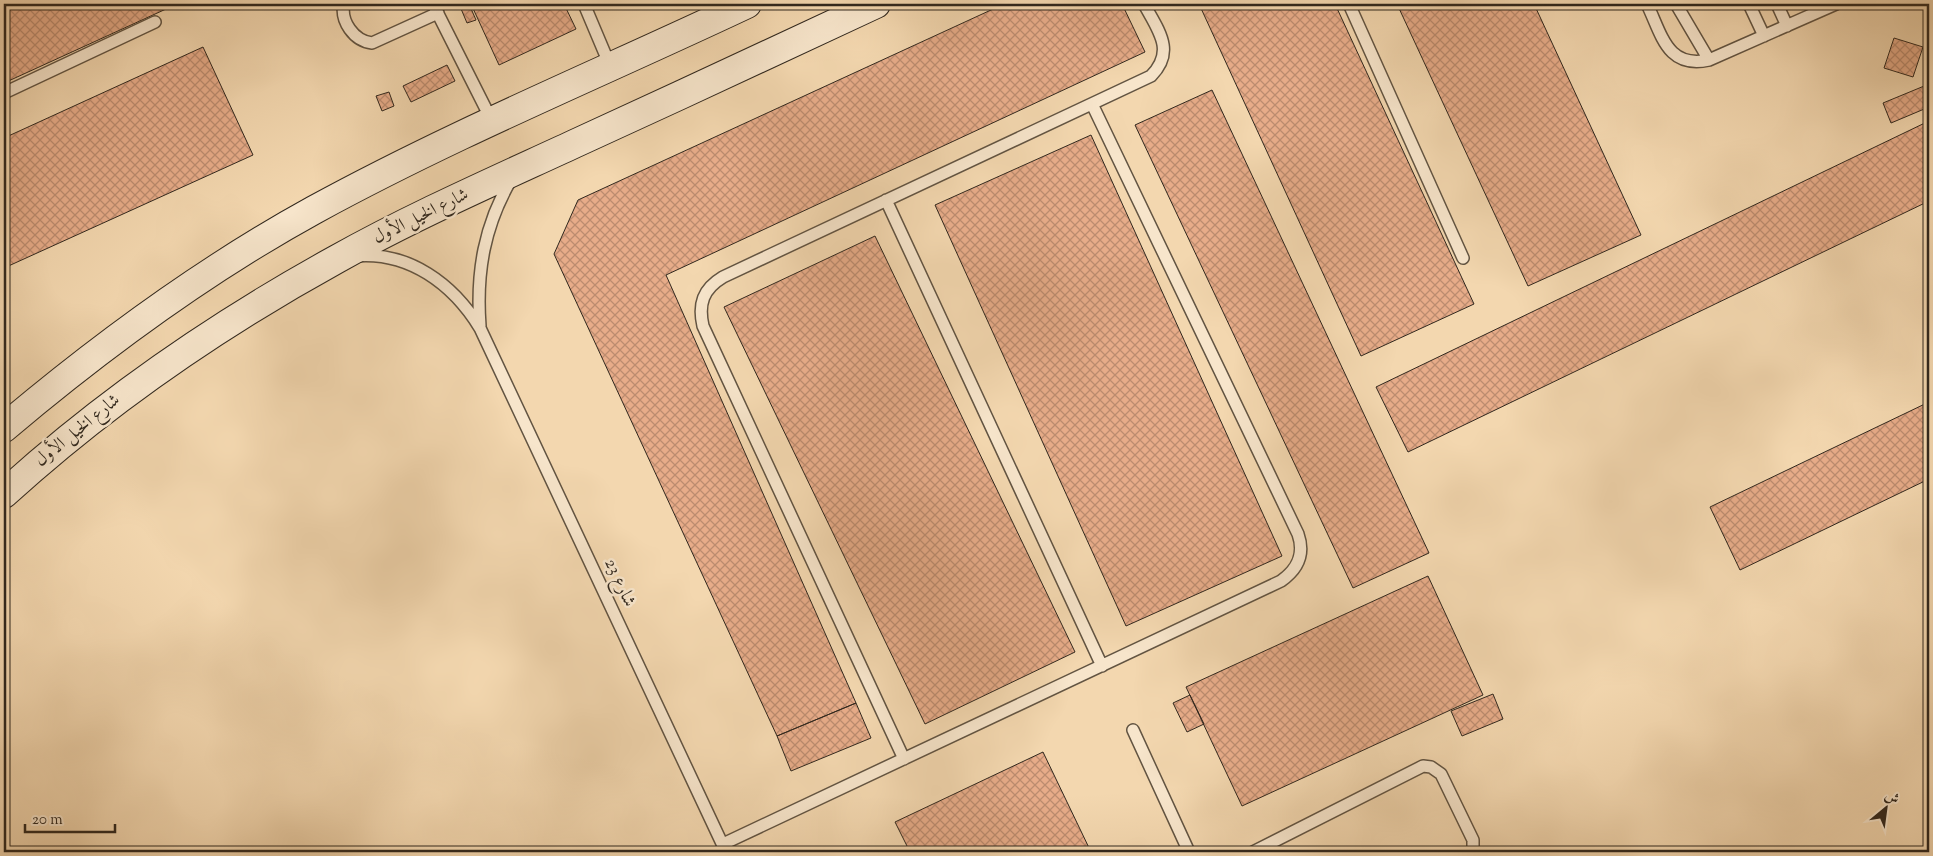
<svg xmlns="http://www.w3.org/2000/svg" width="1933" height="856" font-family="'Sorts Mill Goudy',Amiri,serif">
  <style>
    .building { fill: url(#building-cross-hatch); stroke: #31281e }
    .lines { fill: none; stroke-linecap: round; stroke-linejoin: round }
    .lane-casing { stroke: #625442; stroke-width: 14 }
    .secondary-casing { stroke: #31281e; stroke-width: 30 }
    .lane { stroke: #f7e5cb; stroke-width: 11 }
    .secondary { stroke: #f7e5cb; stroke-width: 28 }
    .labels { text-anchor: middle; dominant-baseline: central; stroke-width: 5; stroke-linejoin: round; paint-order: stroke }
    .street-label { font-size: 18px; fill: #31281e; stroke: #f7e5cb }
  </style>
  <defs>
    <pattern id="building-cross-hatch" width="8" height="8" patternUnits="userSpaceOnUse" patternTransform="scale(1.25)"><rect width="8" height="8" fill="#e7ac89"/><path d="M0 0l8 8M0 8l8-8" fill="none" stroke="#bc8c6f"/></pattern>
  </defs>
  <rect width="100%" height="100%" fill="#f3d7af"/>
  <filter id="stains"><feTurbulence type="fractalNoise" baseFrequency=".004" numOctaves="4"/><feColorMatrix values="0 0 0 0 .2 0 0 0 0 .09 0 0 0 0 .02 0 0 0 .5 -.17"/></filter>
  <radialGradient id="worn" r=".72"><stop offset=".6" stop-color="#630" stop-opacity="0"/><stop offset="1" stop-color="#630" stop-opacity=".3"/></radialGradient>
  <path class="building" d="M 4,4 L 177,4 L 4,83 Z
    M 459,4 L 469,4 L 476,20 L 467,23 Z
    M 471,4 L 564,4 L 576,29 L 499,65 Z
    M 1004,4 L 1122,4 L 1145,52 L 666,275 L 856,703 L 777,736 L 554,254 L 578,200 Z
    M 1199,4 L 1335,4 L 1474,304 L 1361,356 Z
    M 1397,4 L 1534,4 L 1641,235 L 1528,286 Z
    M 1894,38 L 1923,47 L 1913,77 L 1884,68 Z
    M 203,47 L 253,155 L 4,268 L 4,138 Z
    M 447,65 L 455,81 L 411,102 L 403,86 Z
    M 1929,84 L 1929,107 L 1891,123 L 1883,103 Z
    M 1212,90 L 1429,553 L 1353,588 L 1135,125 Z
    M 389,92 L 394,106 L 382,111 L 376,96 Z
    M 1929,121 L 1929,201 L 1408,452 L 1376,387 Z
    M 1091,135 L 1282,556 L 1126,626 L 935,205 Z
    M 875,236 L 1075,652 L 925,724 L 724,307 Z
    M 1929,402 L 1929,479 L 1740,570 L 1710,507 Z
    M 1428,576 L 1483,695 L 1242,806 L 1186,687 Z
    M 1493,694 L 1503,719 L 1462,736 L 1451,711 Z
    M 1190,695 L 1204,724 L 1187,732 L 1173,703 Z
    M 856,703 L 871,738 L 791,771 L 777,736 Z
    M 1043,752 L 1091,852 L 910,852 L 895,822 Z"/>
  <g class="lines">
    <defs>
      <path id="lane" d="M 344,4 C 340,21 354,41 372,43 L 438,13
        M 433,4 L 492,121
        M 584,4 L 611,68
        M 1349,4 L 1463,258
        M 1647,4 C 1662,35 1667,69 1709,60 L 1836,4
        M 1676,4 L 1709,60
        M 1749,4 L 1764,36
        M 1777,4 L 1787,26
        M 4,93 L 155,22
        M 886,200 L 1102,666
        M 355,256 C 409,251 453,284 480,328 L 726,852
        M 480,326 C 476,273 484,225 512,178
        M 1133,730 L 1189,852
        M 904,759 L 703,326 C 698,304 703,289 723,277 L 1151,76 C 1176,51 1158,30 1144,4
        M 723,844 L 1281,581 C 1298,569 1305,554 1298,534 L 1092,104
        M 1253,852 L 1423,766 L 1431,767 L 1441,774 L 1473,840 L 1473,852"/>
      <path id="secondary" d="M 4,428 C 100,347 203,271 314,210 C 455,133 603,72 747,4
        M 4,494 C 105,402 217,325 337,259 C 414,216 494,181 574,144 C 675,98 775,51 876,4"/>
    </defs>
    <use href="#lane" class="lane-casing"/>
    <use href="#secondary" class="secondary-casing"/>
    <use href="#lane" class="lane"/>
    <use href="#secondary" class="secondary"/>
  </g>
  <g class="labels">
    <g class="street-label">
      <text transform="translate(421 217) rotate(-26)">شارع الخيل الأول</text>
      <text transform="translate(78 431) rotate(-39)">شارع الخيل الأول</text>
      <text transform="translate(619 583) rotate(65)">شارع 23</text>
    </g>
  </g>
  <rect width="1933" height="856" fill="none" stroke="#f3d7af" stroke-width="20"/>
  <rect x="5" y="5" width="1923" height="846" fill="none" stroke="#31281e" stroke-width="2.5"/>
  <rect x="10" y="10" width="1913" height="836" fill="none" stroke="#31281e"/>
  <g transform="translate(1886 808) rotate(29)" stroke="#f7e5cb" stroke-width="4" paint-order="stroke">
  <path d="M0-4L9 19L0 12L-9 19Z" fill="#31281e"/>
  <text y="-8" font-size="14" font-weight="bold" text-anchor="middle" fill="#31281e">ش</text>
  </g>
  <path d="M25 824v8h90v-8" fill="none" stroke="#31281e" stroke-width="2.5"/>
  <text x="32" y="824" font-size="15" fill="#31281e" stroke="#f7e5cb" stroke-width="4" paint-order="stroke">20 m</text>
  <rect width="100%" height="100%" filter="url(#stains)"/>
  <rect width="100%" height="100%" fill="url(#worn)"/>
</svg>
